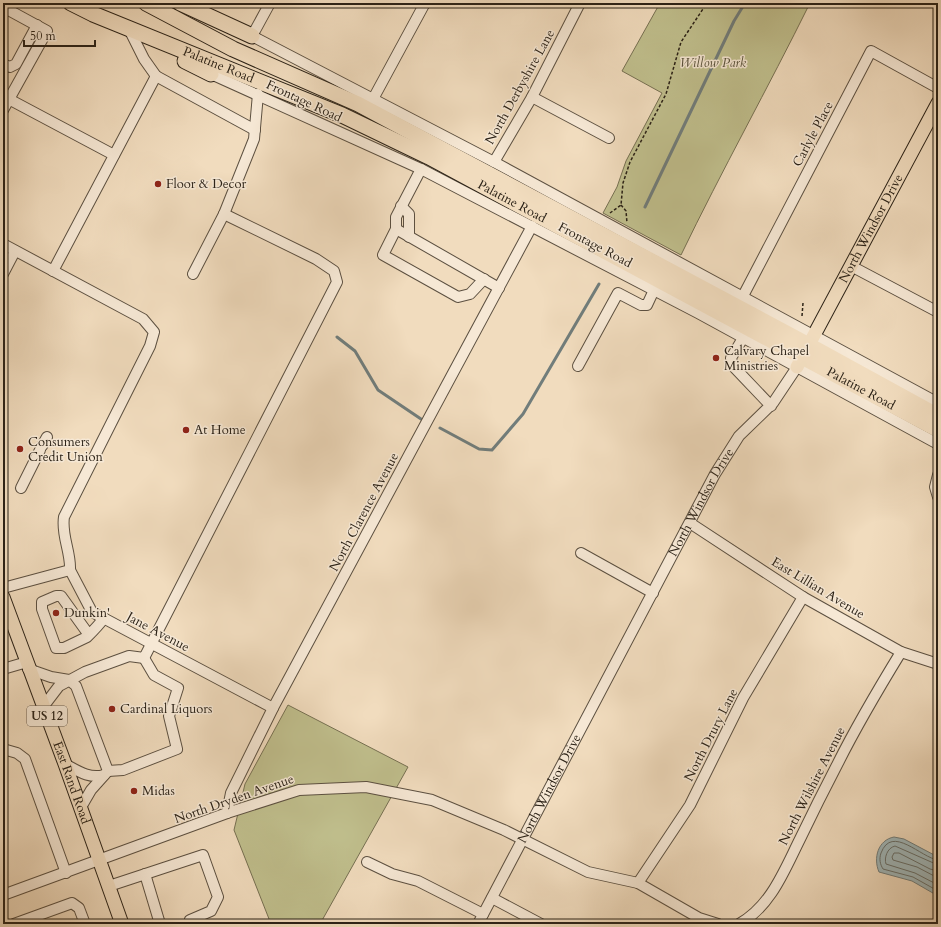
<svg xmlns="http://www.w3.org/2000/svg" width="941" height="927" font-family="Cardo,serif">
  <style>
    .green { fill: #c0bf8d; stroke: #767052 }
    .water { fill: #a0b9bd; stroke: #717d7b }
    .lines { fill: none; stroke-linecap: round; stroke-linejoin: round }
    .shore { stroke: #666e6a; stroke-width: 1 }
    .stream { stroke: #717d7b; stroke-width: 3 }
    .minor-casing { stroke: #5c5041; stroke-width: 12 }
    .major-casing { stroke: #2b2217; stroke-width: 15 }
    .highway-casing { stroke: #2b2217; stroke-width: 17 }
    .path { stroke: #2b2217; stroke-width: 1.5; stroke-dasharray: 3 2; stroke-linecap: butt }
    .minor { stroke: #f6e8d5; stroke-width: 10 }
    .major { stroke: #f1dcbe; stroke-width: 13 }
    .highway { stroke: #f1dcbe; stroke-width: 15 }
    .poi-dot { fill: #8f2418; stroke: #f6e8d5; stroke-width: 1.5 }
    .labels { text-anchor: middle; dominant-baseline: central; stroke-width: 3; stroke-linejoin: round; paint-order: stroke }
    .shield { fill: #f6e8d5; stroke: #685d50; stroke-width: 1 }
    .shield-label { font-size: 12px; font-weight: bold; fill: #2b2217 }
    .park-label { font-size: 13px; font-style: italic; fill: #58513a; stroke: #f6e8d5 }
    .street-label { font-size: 13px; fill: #2b2217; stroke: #f6e8d5 }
    .poi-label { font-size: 13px; fill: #2b2217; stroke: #f6e8d5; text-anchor: start }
  </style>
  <rect width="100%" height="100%" fill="#f1dcbe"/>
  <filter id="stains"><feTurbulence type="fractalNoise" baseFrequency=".005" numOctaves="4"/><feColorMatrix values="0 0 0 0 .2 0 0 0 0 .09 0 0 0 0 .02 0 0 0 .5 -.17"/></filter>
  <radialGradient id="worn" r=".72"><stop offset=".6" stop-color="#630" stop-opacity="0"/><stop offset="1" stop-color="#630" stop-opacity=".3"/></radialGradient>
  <path class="green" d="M 660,3 L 810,3 C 768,88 722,170 681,255 L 603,213 L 617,187 L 626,161 L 662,93 L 622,71 Z
    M 288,705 L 408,767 L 320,924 L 271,924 L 234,830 L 245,784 Z"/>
  <path class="water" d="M 894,837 L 904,839 L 938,857 L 938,896 L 912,881 L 879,872 C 873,858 878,840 894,837 Z"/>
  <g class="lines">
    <path class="shore" d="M 938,860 C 921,858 892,824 881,853 C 879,859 880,864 883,869 L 913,877 L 938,891
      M 938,865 L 895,846 C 887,848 884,858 886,864 L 915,873 L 938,885
      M 938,871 L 930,869 L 899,853 L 894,853 L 892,857 L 893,860 L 917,867 L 938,878"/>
    <path class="stream" d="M 645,207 L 734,21 L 745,3
      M 337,337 L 355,351 L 378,390 L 421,419
      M 440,428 L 479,449 L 492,450 L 523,414 L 599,284"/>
    <defs>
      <g id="minor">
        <path d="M 270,3 L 252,36 L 494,162 L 938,403"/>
        <path d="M 3,7 L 47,31 L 3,110"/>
        <path d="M 3,64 L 10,67 L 16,64 L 37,25"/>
        <path d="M 211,74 L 421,169 L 698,313 L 938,444"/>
        <path d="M 156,76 L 255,130"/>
        <path d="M 3,96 L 114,155"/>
        <path d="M 532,97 L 609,138"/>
        <path d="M 373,99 L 425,3"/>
        <path d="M 494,162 L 532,97 L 580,3"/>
        <path d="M 421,169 L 396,217 L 396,229 L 383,255 L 458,297 L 470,294 L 484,279"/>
        <path d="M 401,206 L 409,214 L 409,237"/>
        <path d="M 396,229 L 499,288"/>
        <path d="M 3,244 L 143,319 L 154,332 L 150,346 L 64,517 C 61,535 71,552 70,570"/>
        <path d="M 851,266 L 938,312"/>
        <path d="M 53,271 L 156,76 L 144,59 L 131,33"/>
        <path d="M 3,274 L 15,251"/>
        <path d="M 193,274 L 224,214 L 254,139 L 258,94"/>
        <path d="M 743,296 L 871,51 L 938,88"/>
        <path d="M 743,338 L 731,358 L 733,366 L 771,406"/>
        <path d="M 578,366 L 618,293 L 641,305 L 647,305 L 654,290"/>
        <path d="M 42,446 L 47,437"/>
        <path d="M 938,475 L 935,487 L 938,497"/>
        <path d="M 21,488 L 40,450"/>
        <path d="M 690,523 L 803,597 L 901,652 L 938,664"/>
        <path d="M 581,553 L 653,593"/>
        <path d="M 70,570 L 92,612 L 273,708"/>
        <path d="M 3,588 L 70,570"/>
        <path d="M 89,635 L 61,596 L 56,596 L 42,602 L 42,609 L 56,648 L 64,648 L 87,637 C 93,631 99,625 104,618"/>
        <path d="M 3,669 L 27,662"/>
        <path d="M 28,669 L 51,677 L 69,680 L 76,686 L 108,771 L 91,790 L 80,809"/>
        <path d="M 43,707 L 59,686 L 85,672 L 129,656 L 144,658 L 337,282 L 334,271 L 316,259 L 224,214"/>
        <path d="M 3,749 L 17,753 L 25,759 L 66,873"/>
        <path d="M 65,764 C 78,771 89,779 104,775"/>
        <path d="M 108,771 L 123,770 L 177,749 L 169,716 L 178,688 L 154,675 L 144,658"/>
        <path d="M 227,813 L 231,793 L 273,708 L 532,226"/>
        <path d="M 367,862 L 392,874 L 418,881 L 483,914"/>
        <path d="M 145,874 L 160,924"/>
        <path d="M 638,883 L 690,805 L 743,698 L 803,597"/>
        <path d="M 109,886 L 203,855 L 218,897 L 211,911 L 190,920 L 191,924"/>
        <path d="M 3,895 L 227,813 L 299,790 L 366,787 L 432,800 L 504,830 L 588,872 L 638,883 L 699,918 L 718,924"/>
        <path d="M 492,898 L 541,924"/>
        <path d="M 14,924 L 72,903 L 79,908 L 85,924"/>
        <path id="s1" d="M 478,924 L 715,474 L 739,436 L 773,403 L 797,367"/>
        <path d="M 739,924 C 771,906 784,871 800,839 C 812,814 825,788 838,763 C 857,725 879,688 901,652"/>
      </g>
      <g id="major">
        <path id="s2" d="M 797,367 L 938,103"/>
        <path id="s3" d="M 3,597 L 65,764 L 122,924"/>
      </g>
      <g id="highway">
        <path id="s4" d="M 71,3 L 93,14 L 342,115 L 429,157 L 938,430"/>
        <path d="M 146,3 L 233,49 L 358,104 L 809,345 L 938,416"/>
        <path d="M 180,3 L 252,36"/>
        <path d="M 185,61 L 211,74"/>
      </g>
    </defs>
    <use href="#minor" class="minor-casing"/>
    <use href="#major" class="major-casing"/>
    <use href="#highway" class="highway-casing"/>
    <path class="path" d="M 621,205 L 626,211 L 627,223
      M 610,213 L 621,205 L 623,183 L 630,162 L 666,94 L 681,42 L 707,3
      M 802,316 L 803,303"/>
    <use href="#minor" class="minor"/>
    <use href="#major" class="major"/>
    <use href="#highway" class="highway"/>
  </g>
  <g class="poi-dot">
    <circle cx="158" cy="184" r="4"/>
    <circle cx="716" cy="358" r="4"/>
    <circle cx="186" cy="430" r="4"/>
    <circle cx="20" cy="449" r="4"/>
    <circle cx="56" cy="613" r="4"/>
    <circle cx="112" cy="709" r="4"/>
    <circle cx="134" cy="791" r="4"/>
  </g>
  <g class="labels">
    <rect class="shield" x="27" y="706" width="40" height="20" rx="3"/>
    <g class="shield-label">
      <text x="47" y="716">US 12</text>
    </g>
    <g class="park-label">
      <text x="713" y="63">Willow Park</text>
    </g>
    <g class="street-label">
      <text stroke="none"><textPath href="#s4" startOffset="160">Palatine Road</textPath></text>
      <text transform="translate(520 87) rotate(-61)">North Derbyshire Lane</text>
      <text transform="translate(304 101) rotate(25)">Frontage Road</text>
      <text transform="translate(813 134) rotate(-62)">Carlyle Place</text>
      <text stroke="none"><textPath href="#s4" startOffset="484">Palatine Road</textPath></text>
      <text stroke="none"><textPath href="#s2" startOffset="157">North Windsor Drive</textPath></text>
      <text transform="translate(595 245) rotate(28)">Frontage Road</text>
      <text stroke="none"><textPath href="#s4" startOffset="880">Palatine Road</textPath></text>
      <text stroke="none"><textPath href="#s1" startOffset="477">North Windsor Drive</textPath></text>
      <text transform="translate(364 512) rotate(-62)">North Clarence Avenue</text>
      <text transform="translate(818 588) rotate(31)">East Lillian Avenue</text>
      <text transform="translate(158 632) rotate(28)">Jane Avenue</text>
      <text transform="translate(711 735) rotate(-63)">North Drury Lane</text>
      <text stroke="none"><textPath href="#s3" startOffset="198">East Rand Road</textPath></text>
      <text transform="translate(812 786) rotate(-63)">North Wilshire Avenue</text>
      <text stroke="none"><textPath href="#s1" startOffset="153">North Windsor Drive</textPath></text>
      <text transform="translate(234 799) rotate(-19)">North Dryden Avenue</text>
    </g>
    <g class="poi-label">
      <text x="166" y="184">Floor &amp; Decor</text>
      <text x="724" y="351">Calvary Chapel<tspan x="724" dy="15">Ministries</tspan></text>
      <text x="194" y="430">At Home</text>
      <text x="28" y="442">Consumers<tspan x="28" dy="15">Credit Union</tspan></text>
      <text x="64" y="613">Dunkin'</text>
      <text x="120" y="709">Cardinal Liquors</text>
      <text x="142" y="791">Midas</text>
    </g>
  </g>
  <rect width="941" height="927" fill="none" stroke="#f1dcbe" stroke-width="16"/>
  <rect x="4" y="4" width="933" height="919" fill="none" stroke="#2b2217" stroke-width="2"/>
  <rect x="8" y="8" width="925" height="911" fill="none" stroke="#2b2217"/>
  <path d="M24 40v6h71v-6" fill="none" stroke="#2b2217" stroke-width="2"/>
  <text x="30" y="40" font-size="12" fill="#2b2217" stroke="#f6e8d5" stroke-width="3" paint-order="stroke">50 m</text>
  <rect width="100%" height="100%" filter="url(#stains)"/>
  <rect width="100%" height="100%" fill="url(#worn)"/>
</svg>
